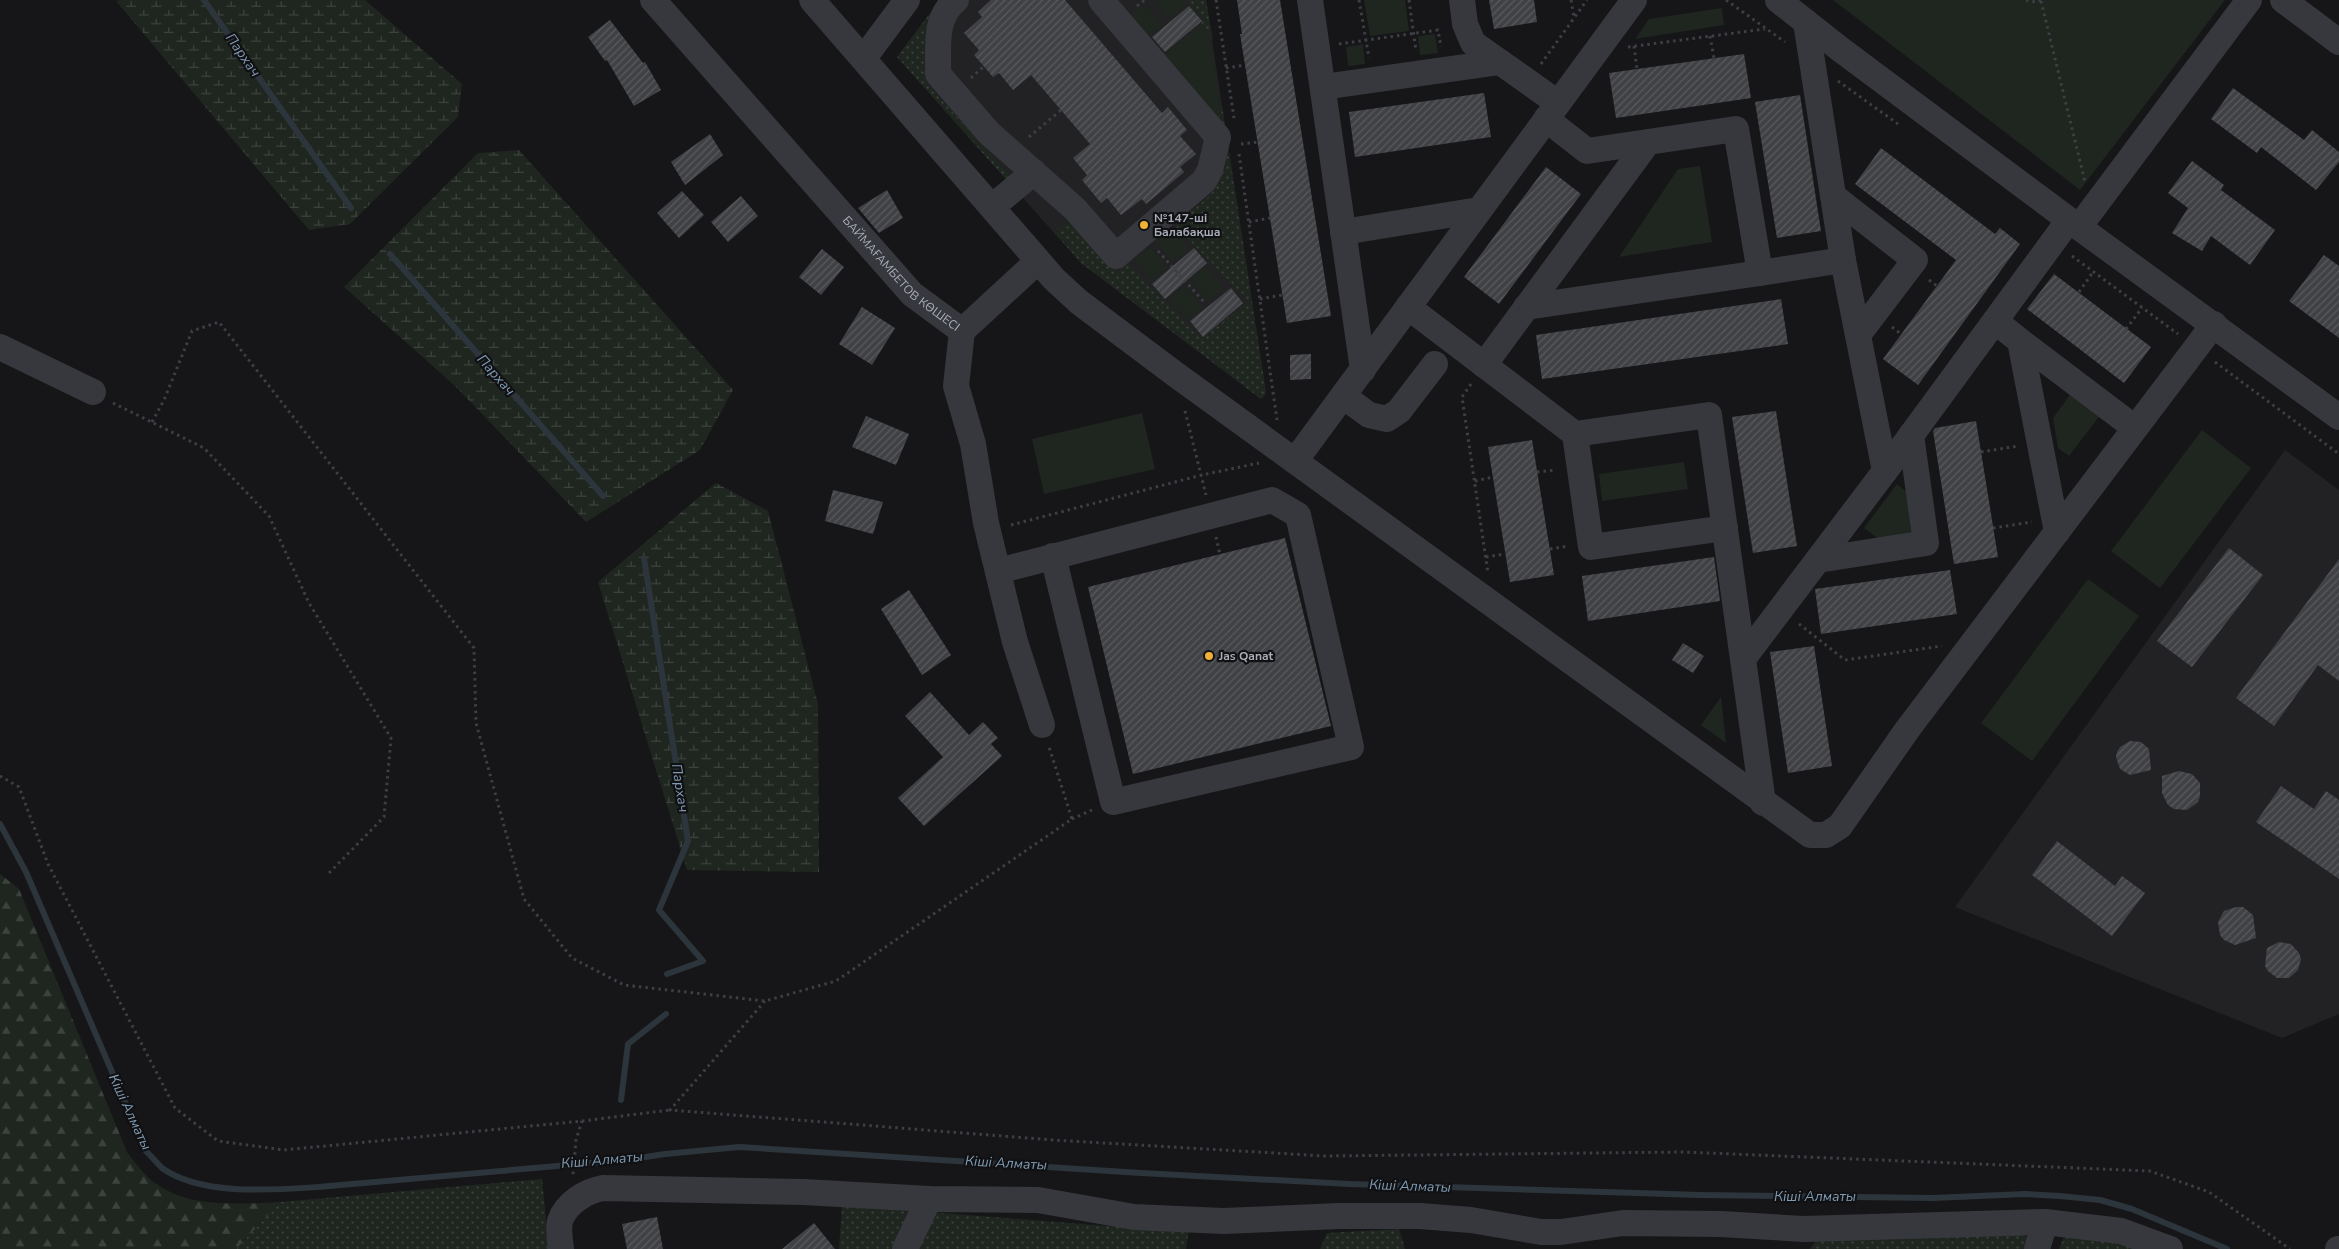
<svg xmlns="http://www.w3.org/2000/svg" width="2339" height="1249" font-family="'Nunito Sans',sans-serif">
  <style>
    .built { fill: #222225 }
    .grass { fill: url(#grass-dots) }
    .forest { fill: url(#forest-firs) }
    .wetland { fill: url(#wetland-marsh) }
    .green { fill: #1e261f }
    .lines { fill: none; stroke-linecap: round; stroke-linejoin: round }
    .stream { stroke: #2c353c; stroke-width: 6 }
    .building { fill: url(#building-hatch) }
    .path { stroke: #3d3f44; stroke-width: 3; stroke-dasharray: 2.5 4; stroke-linecap: butt }
    .minor { stroke: #37383d; stroke-width: 26 }
    .poi-dot { fill: #f2b134; stroke: #111113; stroke-width: 2 }
    .labels { text-anchor: middle; dominant-baseline: central; stroke-width: 4.5; stroke-linejoin: round; paint-order: stroke }
    .poi-label { font-size: 12px; font-weight: bold; fill: #a8adb8; stroke: #111113; text-anchor: start }
    .street-label { font-size: 12px; fill: #a8adb8; stroke: #111113 }
    .water-label { font-size: 14px; font-style: italic; fill: #7f9bb3; stroke: #111113 }
  </style>
  <defs>
    <pattern id="grass-dots" width="8" height="8" patternUnits="userSpaceOnUse" patternTransform="scale(1.25)"><rect width="8" height="8" fill="#1e261f"/><path d="M2 2h.1M6 6h.1" fill="none" stroke="#3c433d" stroke-width="1.8" stroke-linecap="round"/></pattern>
    <pattern id="forest-firs" width="22" height="20" patternUnits="userSpaceOnUse" patternTransform="scale(1.25)"><rect width="22" height="20" fill="#1e261f"/><path d="M5 1l3.5 6h-7zM16 11l3.5 6h-7z" fill="#3c433d"/></pattern>
    <pattern id="wetland-marsh" width="20" height="14" patternUnits="userSpaceOnUse" patternTransform="scale(1.25)"><rect width="20" height="14" fill="#1e261f"/><path d="M1 5h8M5 5V1M11 12h8M15 12V8" fill="none" stroke="#3c433d"/></pattern>
    <pattern id="building-hatch" width="6" height="6" patternUnits="userSpaceOnUse" patternTransform="scale(1.25)"><rect width="6" height="6" fill="#404145"/><path d="M-1 1l2-2M0 6l6-6M5 7l2-2" fill="none" stroke="#595a5e"/></pattern>
  </defs>
  <rect width="100%" height="100%" fill="#161618"/>
  <path class="built" d="M 940,0 L 1206,0 L 1266,394 L 1261,399 L 1081,263 L 897,57 Z
    M 2285,450 L 2339,490 L 2339,1014 L 2282,1038 L 1955,907 Z"/>
  <path class="grass" d="M 940,0 L 935,74 L 927,84 L 1014,180 L 1010,184 L 897,57 Z
    M 1186,0 L 1206,0 L 1213,41 L 1199,26 L 1204,20 Z
    M 1222,106 L 1266,392 L 1261,399 L 1081,263 L 1054,232 L 1072,217 L 1118,272 L 1128,263 L 1202,339 L 1247,302 L 1211,262 L 1174,225 L 1211,195 L 1215,186 L 1210,115 Z
    M 542,1179 L 549,1249 L 236,1249 L 280,1202 Z
    M 842,1205 L 1146,1229 L 1189,1230 L 1186,1249 L 839,1249 Z
    M 1399,1229 L 1405,1249 L 1320,1249 L 1327,1233 Z
    M 2069,1233 L 2150,1249 L 2059,1249 L 2063,1239 Z
    M 2023,1234 L 2028,1239 L 2029,1249 L 1810,1249 L 1817,1239 Z"/>
  <path class="forest" d="M 0,874 L 19,889 L 127,1152 C 134,1161 141,1171 150,1179 C 185,1209 236,1204 280,1202 L 236,1249 L 0,1249 Z"/>
  <path class="wetland" d="M 121,0 L 365,0 L 462,84 L 458,117 L 350,224 L 309,230 L 116,1 Z
    M 519,150 L 733,390 L 700,450 L 586,522 L 455,386 L 344,287 L 478,153 Z
    M 716,483 L 768,511 L 818,704 L 819,872 L 687,870 L 598,582 Z"/>
  <path class="green" d="M 1153,0 L 1180,0 L 1185,5 L 1169,19 Z
    M 1364,0 L 1405,0 L 1409,31 L 1370,36 Z
    M 1833,0 L 2225,0 L 2080,190 Z
    M 1144,4 L 1162,25 L 1146,38 L 1129,17 Z
    M 1722,8 L 1724,25 L 1635,39 L 1649,19 Z
    M 1199,26 L 1211,41 L 1220,107 L 1210,115 L 1163,57 Z
    M 1435,34 L 1438,53 L 1420,55 L 1418,36 Z
    M 1363,44 L 1365,64 L 1348,66 L 1346,47 Z
    M 1700,166 L 1712,242 L 1619,257 L 1678,169 Z
    M 1171,228 L 1189,249 L 1173,262 L 1155,241 Z
    M 1150,246 L 1168,267 L 1152,280 L 1134,259 Z
    M 1206,267 L 1224,288 L 1208,301 L 1190,280 Z
    M 1185,286 L 1203,307 L 1187,320 L 1169,299 Z
    M 2072,392 L 2101,414 L 2069,456 L 2058,448 L 2053,418 Z
    M 1142,413 L 1155,469 L 1044,494 L 1032,439 Z
    M 2202,430 L 2251,468 L 2160,588 L 2111,551 Z
    M 1684,462 L 1688,489 L 1602,501 L 1599,474 Z
    M 1897,484 L 1909,494 L 1911,532 L 1879,539 L 1864,528 Z
    M 2088,579 L 2139,616 L 2032,761 L 1981,723 Z
    M 1721,697 L 1726,743 L 1701,725 Z"/>
  <g class="lines">
    <path class="stream" d="M 204,0 L 351,208
      M 390,254 L 603,496
      M 644,558 L 688,841 L 659,910 L 703,961 L 667,974
      M 0,824 L 26,872 L 146,1151 C 151,1156 157,1163 162,1168 C 201,1196 272,1190 318,1187 L 626,1160 L 665,1154 L 739,1147 L 1141,1173 L 1349,1184 L 1700,1195 L 1933,1198 L 2025,1194 L 2060,1196 L 2100,1200 L 2132,1209 L 2227,1249
      M 621,1100 L 628,1044 L 666,1014"/>
  </g>
  <path class="building" d="M 991,0 L 1065,0 L 1162,113 L 1168,107 L 1187,130 L 1180,136 L 1196,154 L 1180,167 L 1184,172 L 1146,204 L 1142,199 L 1121,215 L 1107,198 L 1101,203 L 1082,180 L 1087,175 L 1073,158 L 1090,144 L 1031,75 L 1013,90 L 999,73 L 993,77 L 974,55 L 979,50 L 964,33 L 982,17 L 978,12 Z
    M 1237,0 L 1280,0 L 1331,316 L 1287,323 L 1240,34 L 1242,34 Z
    M 1489,0 L 1534,0 L 1537,22 L 1494,29 Z
    M 1189,6 L 1202,21 L 1165,52 L 1152,37 Z
    M 610,20 L 643,63 L 645,62 L 661,90 L 634,106 L 607,60 L 605,61 L 588,37 Z
    M 1744,54 L 1751,98 L 1616,118 L 1609,73 Z
    M 2233,88 L 2304,140 L 2312,130 L 2339,152 L 2339,162 L 2316,190 L 2261,147 L 2257,153 L 2211,119 Z
    M 1484,93 L 1491,137 L 1355,157 L 1349,112 Z
    M 1800,95 L 1821,231 L 1777,238 L 1755,102 Z
    M 710,134 L 723,155 L 685,185 L 671,162 Z
    M 1881,148 L 1995,234 L 2000,228 L 2020,244 L 1918,385 L 1883,359 L 1956,260 L 1855,184 Z
    M 2192,161 L 2224,185 L 2221,190 L 2275,230 L 2250,265 L 2211,236 L 2202,251 L 2172,233 L 2188,208 L 2168,193 Z
    M 1546,167 L 1581,194 L 1499,304 L 1464,277 Z
    M 887,190 L 903,218 L 879,233 L 858,208 Z
    M 682,191 L 704,215 L 679,238 L 657,213 Z
    M 741,196 L 758,216 L 728,242 L 711,222 Z
    M 1194,248 L 1207,263 L 1165,299 L 1152,284 Z
    M 822,249 L 844,267 L 821,295 L 799,277 Z
    M 2324,255 L 2339,266 L 2339,338 L 2289,301 Z
    M 2054,274 L 2151,347 L 2124,383 L 2027,309 Z
    M 1231,288 L 1243,303 L 1203,337 L 1190,321 Z
    M 1781,299 L 1788,344 L 1542,379 L 1536,335 Z
    M 862,307 L 895,328 L 872,365 L 839,344 Z
    M 1311,354 L 1311,379 L 1290,380 L 1290,355 Z
    M 1776,411 L 1797,546 L 1753,553 L 1732,417 Z
    M 866,416 L 909,434 L 896,465 L 852,447 Z
    M 1976,421 L 1998,557 L 1954,564 L 1933,431 L 1935,428 Z
    M 1532,440 L 1554,575 L 1510,582 L 1488,447 Z
    M 833,490 L 883,502 L 873,534 L 825,521 Z
    M 1285,538 L 1331,726 L 1133,774 L 1088,587 Z
    M 2229,548 L 2263,575 L 2192,667 L 2157,641 Z
    M 1714,557 L 1720,601 L 1588,621 L 1582,576 Z
    M 2339,559 L 2339,681 L 2318,665 L 2274,726 L 2236,698 Z
    M 1950,570 L 1957,614 L 1821,634 L 1815,589 Z
    M 909,590 L 951,655 L 922,675 L 881,609 Z
    M 1683,643 L 1704,656 L 1693,673 L 1672,660 Z
    M 1814,646 L 1832,766 L 1788,773 L 1770,652 Z
    M 930,692 L 969,735 L 983,722 L 998,738 L 991,744 L 1002,756 L 924,826 L 898,798 L 943,757 L 905,716 Z
    M 2130,741 L 2141,742 L 2149,749 L 2151,770 L 2130,775 L 2120,769 L 2116,757 L 2117,752 L 2120,747 Z
    M 2179,771 L 2192,774 L 2200,783 L 2200,796 L 2198,802 L 2187,810 L 2174,809 L 2168,805 L 2162,793 L 2162,776 Z
    M 2281,786 L 2314,809 L 2326,791 L 2339,800 L 2339,879 L 2256,822 Z
    M 2057,841 L 2115,886 L 2122,876 L 2145,893 L 2112,936 L 2032,875 Z
    M 2236,907 L 2243,907 L 2253,915 L 2256,938 L 2235,945 L 2224,940 L 2220,935 L 2218,922 L 2224,911 Z
    M 2279,942 L 2291,944 L 2299,953 L 2301,959 L 2298,970 L 2289,978 L 2277,978 L 2268,971 L 2265,966 L 2267,948 Z
    M 657,1217 L 663,1249 L 627,1249 L 622,1224 Z
    M 814,1223 L 835,1249 L 782,1249 Z"/>
  <g class="lines">
    <path class="path" d="M 1216,0 L 1234,118
      M 1359,0 L 1369,58
      M 1409,0 L 1416,51
      M 1571,0 L 1574,18
      M 1726,0 L 1785,42
      M 2026,0 L 2035,2 L 2042,0
      M 2041,1 L 2085,182
      M 1137,6 L 1145,0
      M 1710,36 L 1714,58
      M 1339,44 L 1438,30 L 1441,47
      M 1634,46 L 1637,69
      M 1628,47 L 1765,29
      M 1541,64 L 1587,0
      M 1226,68 L 1246,65
      M 971,78 L 984,66
      M 1838,81 L 1898,124
      M 1029,137 L 1061,110
      M 1241,144 L 1258,142
      M 1239,154 L 1277,420
      M 1249,222 L 1270,218
      M 1158,251 L 1204,302
      M 2072,256 L 2178,334
      M 1929,280 L 1937,286
      M 2079,292 L 2093,272
      M 1260,299 L 1282,295
      M 1892,327 L 1901,334
      M 2126,329 L 2142,308
      M 2215,362 L 2339,454
      M 1471,384 L 1462,397 L 1488,573
      M 113,403 L 204,448 L 269,516 L 309,603 L 391,738 L 384,817 L 329,873
      M 1185,411 L 1206,495
      M 152,422 L 164,400 L 192,331 L 219,322 L 474,648 L 476,723 L 524,899 L 572,958 L 624,985 L 765,1001 L 836,981 L 1072,819 L 1049,747
      M 1981,452 L 2018,446
      M 1537,472 L 1556,470
      M 1475,481 L 1493,477
      M 1011,525 L 1202,475 L 1259,463
      M 1993,528 L 2032,522
      M 1216,537 L 1220,555
      M 1550,549 L 1569,546
      M 1486,557 L 1505,554
      M 1799,624 L 1845,660 L 1942,646
      M 0,776 L 19,787 L 48,864 L 175,1108 L 218,1141 L 284,1150 L 582,1121 L 670,1110
      M 1072,819 L 1092,810
      M 765,1001 L 670,1110 L 1053,1140 L 1325,1156 L 1683,1152 L 2150,1171 L 2209,1192 L 2290,1249
      M 573,1174 L 576,1140 L 582,1121"/>
    <g class="minor">
      <path id="s1" d="M 653,0 L 912,294 L 962,331 L 956,386 L 973,444 L 986,523 L 1015,642 L 1042,725"/>
      <path d="M 812,0 L 1054,279 L 1079,302 L 1175,374 L 1810,835 L 1826,835 L 1840,826 L 1907,730 L 2214,324"/>
      <path d="M 956,0 C 933,19 939,48 938,74 L 989,133 L 1075,209 L 1116,256 L 1204,181 L 1210,170 L 1218,137 L 1101,0"/>
      <path d="M 1310,0 L 1363,370"/>
      <path d="M 1462,0 L 1465,24 L 1473,43 L 1558,103"/>
      <path d="M 1778,0 L 1840,49 L 2069,220 L 2339,417"/>
      <path d="M 2283,0 L 2339,42"/>
      <path d="M 1806,22 L 1843,260"/>
      <path d="M 864,58 L 907,0"/>
      <path d="M 1323,87 L 1500,62"/>
      <path d="M 1546,119 L 1587,151 L 1736,129 L 1760,273 L 1843,260 L 1885,471 L 1743,659"/>
      <path d="M 1833,196 L 1915,260 L 1858,335"/>
      <path d="M 992,207 L 1034,172"/>
      <path d="M 2079,227 L 2249,0"/>
      <path d="M 1343,232 L 1479,210"/>
      <path d="M 1408,307 L 1575,434 L 1709,415 L 1763,803"/>
      <path d="M 1526,307 L 1760,273"/>
      <path d="M 1995,321 L 2020,341 L 2057,532"/>
      <path d="M 962,331 L 1038,261"/>
      <path d="M 2020,341 L 2135,428"/>
      <path d="M 0,347 L 93,392"/>
      <path d="M 1484,365 L 1648,142"/>
      <path d="M 1343,396 L 1369,415 L 1387,419 L 1399,411 L 1435,364"/>
      <path d="M 1575,434 L 1591,547 L 1725,528"/>
      <path d="M 1295,461 L 1634,0"/>
      <path d="M 1885,471 L 2069,220"/>
      <path d="M 1818,560 L 1926,543 L 1911,435"/>
      <path d="M 998,571 L 1272,500 L 1298,515 L 1351,747 L 1113,802 L 1053,556"/>
      <path d="M 561,1249 C 560,1240 558,1229 560,1221 C 566,1203 586,1191 603,1188 L 804,1192 L 929,1199 L 1038,1200 L 1134,1217 L 1223,1221 L 1339,1216 L 1420,1216 L 1471,1220 L 1541,1232 L 1561,1232 L 1623,1223 L 1721,1224 L 1803,1229 L 2045,1222 L 2121,1231 L 2170,1249"/>
      <path d="M 905,1249 L 929,1199"/>
      <path d="M 2037,1249 L 2045,1222"/>
      <path d="M 2338,1249 L 2339,1249"/>
    </g>
  </g>
  <g class="poi-dot">
    <circle cx="1144" cy="225" r="5"/>
    <circle cx="1209" cy="656" r="5"/>
  </g>
  <g class="labels">
    <g class="poi-label">
      <text x="1154" y="218">№147-ші<tspan x="1154" dy="14">Балабақша</tspan></text>
      <text x="1219" y="656">Jas Qanat</text>
    </g>
    <g class="street-label">
      <text stroke="none"><textPath href="#s1" startOffset="370">БАЙМАҒАМБЕТОВ КӨШЕСІ</textPath></text>
    </g>
    <g class="water-label">
      <text transform="translate(243 55) rotate(55)">Пархач</text>
      <text transform="translate(496 375) rotate(49)">Пархач</text>
      <text transform="translate(680 788) rotate(81)">Пархач</text>
      <text transform="translate(130 1112) rotate(65)">Кіші Алматы</text>
      <text transform="translate(602 1160) rotate(-5)">Кіші Алматы</text>
      <text transform="translate(1006 1163) rotate(3)">Кіші Алматы</text>
      <text transform="translate(1410 1186) rotate(2)">Кіші Алматы</text>
      <text x="1815" y="1196">Кіші Алматы</text>
    </g>
  </g>
</svg>
